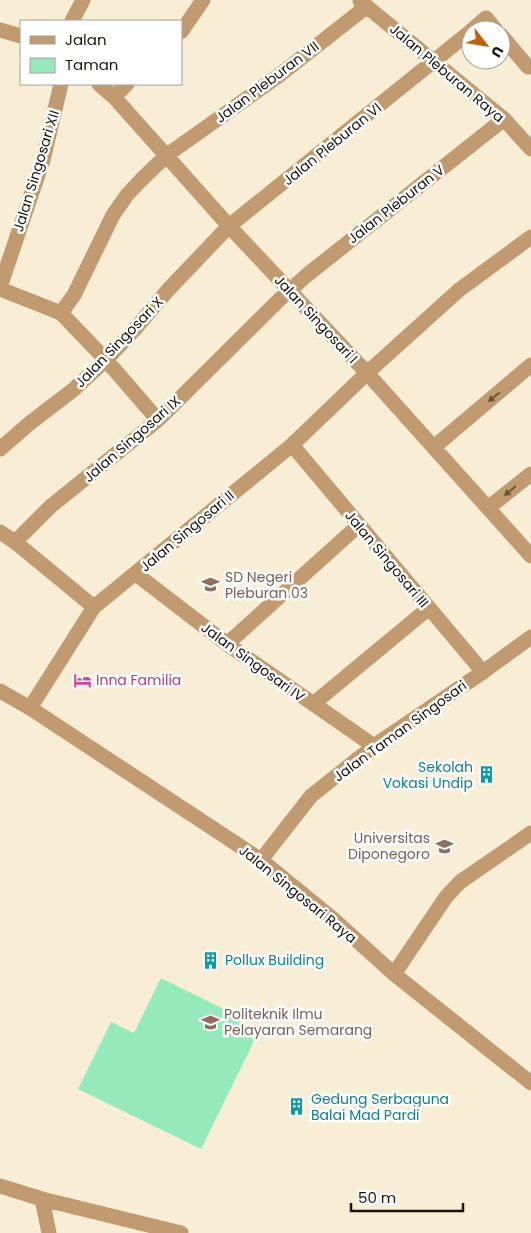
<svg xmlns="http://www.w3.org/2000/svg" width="531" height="1233" font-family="Poppins,sans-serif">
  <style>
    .green { fill: #96e9bb }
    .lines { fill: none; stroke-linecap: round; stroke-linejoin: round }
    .street { stroke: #c19a6f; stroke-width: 15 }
    .oneway { fill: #6c573e }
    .labels { text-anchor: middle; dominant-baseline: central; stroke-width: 5; stroke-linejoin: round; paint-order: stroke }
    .street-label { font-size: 14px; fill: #18140c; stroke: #fff }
    .education-label { font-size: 14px; fill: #785e54; stroke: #fff; text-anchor: start }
    .hotel-label { font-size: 14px; fill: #b23c85; stroke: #fff; text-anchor: start }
    .culture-label { font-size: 14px; fill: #0d838f; stroke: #fff; text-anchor: start }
  </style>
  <rect width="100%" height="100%" fill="#f7eed5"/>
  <path class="green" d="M 161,978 L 246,1020 L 240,1032 L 255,1039 L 201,1149 L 78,1089 L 111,1022 L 134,1033 Z"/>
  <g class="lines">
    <path class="street" d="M 360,1 L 504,119 L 531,149
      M 72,21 L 83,0
      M 0,30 L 21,36
      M 472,30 L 486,18 L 496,30
      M 181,32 L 203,0
      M 501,35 L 528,67
      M 99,84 L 114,97 L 229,226 L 367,373 L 531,556
      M 114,97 L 127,84
      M 0,287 L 43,160 L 61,84
      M 0,289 L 61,313 L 106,360 L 158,420
      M 61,313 L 74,295 L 113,215 L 127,195 L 141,180 L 167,155 L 277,77 L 366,7
      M 292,445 L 483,672
      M 434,447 L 531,365
      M 0,449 L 30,423 L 73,390 L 106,360 L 135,329 L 168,290 L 229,226 L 471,31
      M 488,508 L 531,474
      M 0,532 L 15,542 L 94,607
      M 15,542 L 51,506 L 158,420 L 279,300 L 307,275 L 504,119
      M 136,574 L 227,644 L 374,746
      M 227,644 L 359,525
      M 0,691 L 30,708 L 261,860 L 332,918 L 394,974 L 531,1083
      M 313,704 L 429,608
      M 30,708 L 94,607 L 292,445 L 367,373 L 459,290 L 531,237
      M 261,860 L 311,796 L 374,746 L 483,672 L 531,637
      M 394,974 L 446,897 L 460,882 L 531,833
      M 0,1186 L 42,1199 L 181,1233
      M 42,1199 L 49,1233"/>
  </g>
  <defs><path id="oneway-solid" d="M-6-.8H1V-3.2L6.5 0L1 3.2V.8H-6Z" transform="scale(1.25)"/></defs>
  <g class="oneway">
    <use href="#oneway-solid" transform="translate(494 397) rotate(140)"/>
    <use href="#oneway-solid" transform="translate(510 491) rotate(141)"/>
  </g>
  <defs>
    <symbol id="school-bare" viewBox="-9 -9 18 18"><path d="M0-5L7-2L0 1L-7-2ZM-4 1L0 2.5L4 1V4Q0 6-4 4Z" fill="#8d6e63" stroke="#fff" stroke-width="2.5" paint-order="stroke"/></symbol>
    <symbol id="hotel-bare" viewBox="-9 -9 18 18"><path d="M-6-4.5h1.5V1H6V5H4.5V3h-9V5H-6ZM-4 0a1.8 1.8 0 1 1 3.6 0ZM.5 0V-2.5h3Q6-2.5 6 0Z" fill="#d1479c" stroke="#fff" stroke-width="2.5" paint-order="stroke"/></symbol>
    <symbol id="building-bare" viewBox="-9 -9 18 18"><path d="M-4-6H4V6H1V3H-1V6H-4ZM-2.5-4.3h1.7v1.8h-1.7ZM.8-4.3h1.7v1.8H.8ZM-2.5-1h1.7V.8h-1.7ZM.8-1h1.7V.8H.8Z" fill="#0f9aa8" stroke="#fff" stroke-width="2.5" paint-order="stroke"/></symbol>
    <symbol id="university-bare" viewBox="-9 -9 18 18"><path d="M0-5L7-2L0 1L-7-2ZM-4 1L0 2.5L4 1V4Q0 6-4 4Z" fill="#8d6e63" stroke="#fff" stroke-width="2.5" paint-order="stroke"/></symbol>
  </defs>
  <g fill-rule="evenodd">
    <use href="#school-bare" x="198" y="572" width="25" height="25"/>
    <use href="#hotel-bare" x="70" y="668" width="25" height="25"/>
    <use href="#building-bare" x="474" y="762" width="25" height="25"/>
    <use href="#university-bare" x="432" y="834" width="25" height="25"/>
    <use href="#building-bare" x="198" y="948" width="25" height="25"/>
    <use href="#university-bare" x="198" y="1010" width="25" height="25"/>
    <use href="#building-bare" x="284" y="1094" width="25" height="25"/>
  </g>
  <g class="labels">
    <g class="street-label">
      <text transform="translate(447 73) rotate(40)">Jalan Pleburan Raya</text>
      <text transform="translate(267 82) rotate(-37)">Jalan Pleburan VII</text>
      <text transform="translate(332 144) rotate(-39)">Jalan Pleburan VI</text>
      <text transform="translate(36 171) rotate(-73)">Jalan Singosari XII</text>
      <text transform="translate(396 204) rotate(-38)">Jalan Pleburan V</text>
      <text transform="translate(316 319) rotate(47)">Jalan Singosari I</text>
      <text transform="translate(119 342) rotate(-46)">Jalan Singosari X</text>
      <text transform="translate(132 439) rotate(-41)">Jalan Singosari IX</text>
      <text transform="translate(187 531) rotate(-40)">Jalan Singosari II</text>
      <text transform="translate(387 559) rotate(50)">Jalan Singosari III</text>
      <text transform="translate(253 662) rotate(36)">Jalan Singosari IV</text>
      <text transform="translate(400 731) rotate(-36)">Jalan Taman Singosari</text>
      <text transform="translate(298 894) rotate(39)">Jalan Singosari Raya</text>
    </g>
    <g class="education-label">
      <text x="225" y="577">SD Negeri<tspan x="225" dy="16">Pleburan 03</tspan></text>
      <text x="430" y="838" text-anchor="end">Universitas<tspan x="430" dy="16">Diponegoro</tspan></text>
      <text x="224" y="1014">Politeknik Ilmu<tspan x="224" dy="16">Pelayaran Semarang</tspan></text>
    </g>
    <g class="hotel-label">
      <text x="96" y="680">Inna Familia</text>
    </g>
    <g class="culture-label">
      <text x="473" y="767" text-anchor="end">Sekolah<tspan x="473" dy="16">Vokasi Undip</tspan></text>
      <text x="225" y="960">Pollux Building</text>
      <text x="311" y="1099">Gedung Serbaguna<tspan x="311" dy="16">Balai Mad Pardi</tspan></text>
    </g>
  </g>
  <rect x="20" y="20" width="162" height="65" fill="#ffffff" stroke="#a3a19e"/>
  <rect x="30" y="36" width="25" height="8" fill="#c19a6f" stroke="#a3a19e"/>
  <text x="65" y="45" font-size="15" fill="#18140c">Jalan</text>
  <rect x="30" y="58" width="25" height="15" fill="#96e9bb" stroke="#a3a19e"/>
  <text x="65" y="70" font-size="15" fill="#18140c">Taman</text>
  <g transform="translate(486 45) rotate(121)"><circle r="24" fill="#ffffff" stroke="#a3a19e"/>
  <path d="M0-4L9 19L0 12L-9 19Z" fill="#be630d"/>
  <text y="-8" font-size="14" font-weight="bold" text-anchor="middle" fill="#18140c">U</text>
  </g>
  <path d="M351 1203v8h112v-8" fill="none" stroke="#18140c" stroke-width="2.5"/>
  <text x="358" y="1203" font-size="15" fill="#18140c" stroke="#ffffff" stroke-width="4" paint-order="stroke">50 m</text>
</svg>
